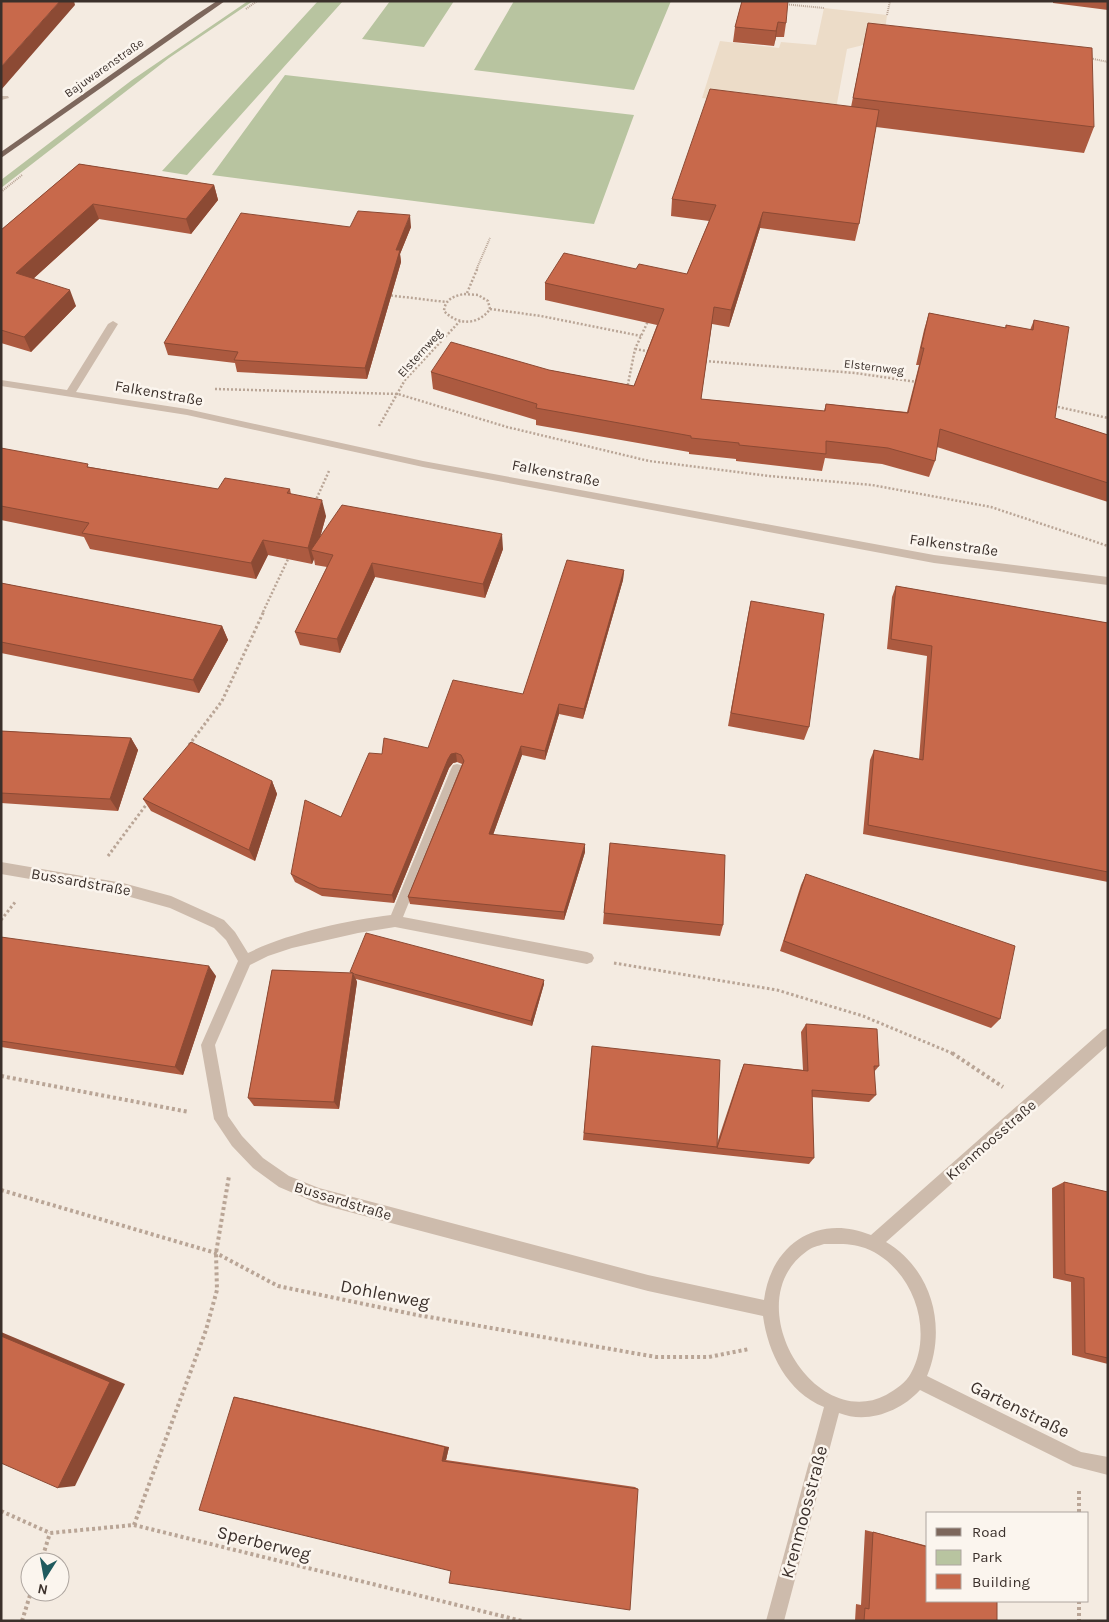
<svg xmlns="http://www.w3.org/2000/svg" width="1109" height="1622" font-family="Karla,sans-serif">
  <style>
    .green { fill: #b8c4a0 }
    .plaza { fill: #ecdcc8 }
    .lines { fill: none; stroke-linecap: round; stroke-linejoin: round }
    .path-far3 { stroke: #b9a596; stroke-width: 2; stroke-dasharray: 1 1; stroke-linecap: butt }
    .path-far2 { stroke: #b9a596; stroke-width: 2.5; stroke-dasharray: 2 2; stroke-linecap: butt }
    .path-far1 { stroke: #b9a596; stroke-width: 3; stroke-dasharray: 2.5 2.5; stroke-linecap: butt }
    .path { stroke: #b9a596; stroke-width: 4; stroke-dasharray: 3 3; stroke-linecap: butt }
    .minor { fill: #cdbbac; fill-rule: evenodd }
    .major { fill: #7d675c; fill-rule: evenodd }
    .wall { fill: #ac5a40 }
    .shaded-wall { fill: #8c4a34 }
    .building { fill: #c8694b; stroke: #8c4a34 }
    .labels { text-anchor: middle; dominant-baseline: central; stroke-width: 5; stroke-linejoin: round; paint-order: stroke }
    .far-street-label { font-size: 12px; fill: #3b302b; stroke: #fbf5ee }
    .street-label { font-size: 15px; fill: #3b302b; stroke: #fbf5ee }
    .near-street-label { font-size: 18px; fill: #3b302b; stroke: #fbf5ee }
  </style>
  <rect width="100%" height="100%" fill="#f4ebe1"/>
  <path class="green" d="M 248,1 L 253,1 L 169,58 L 1,188 L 1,180 L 132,80 Z
    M 318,1 L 343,1 L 187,175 L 162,171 Z
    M 390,1 L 454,1 L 424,47 L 362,39 Z
    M 514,1 L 671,1 L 634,90 L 474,70 Z
    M 285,75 L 634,115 L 594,224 L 212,175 Z"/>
  <path class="plaza" d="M 824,8 L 887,15 L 884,40 L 847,49 L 835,114 L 702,98 L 720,41 L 779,48 L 781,42 L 816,45 Z"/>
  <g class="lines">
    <path class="path-far3" d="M 783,4 L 824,8
      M 246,9 L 257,1
      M 887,15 L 890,1
      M 1089,58 L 1108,62
      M 1,192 L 22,175
      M 477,268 L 490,238"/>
    <path class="path-far2" d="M 467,293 L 478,267
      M 464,294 L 478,295 L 488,301 L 490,309 C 478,326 457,325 444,311 C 445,299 454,296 464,294 Z
      M 387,295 L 446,302
      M 490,309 L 541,316 L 641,336
      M 635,349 L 652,352
      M 705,361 L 855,373 L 917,382
      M 215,389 L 398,394 L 507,427 L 649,461 L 769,476 L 872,485 L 991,507 L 1108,546
      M 627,389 L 635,349 L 649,319
      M 1054,406 L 1108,418
      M 379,426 L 405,380 L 460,321
      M 315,502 L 329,471
      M 263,612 L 289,557"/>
    <path class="path-far1" d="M 189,745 L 222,701 L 264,611
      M 108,856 L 149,801
      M 1,920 L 16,901
      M 614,963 L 777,990 L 863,1016 L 954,1054"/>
    <path class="path" d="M 952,1053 L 1003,1087
      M 1,1076 L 189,1112
      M 1,1190 L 216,1253 L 278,1286 L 412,1314 L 656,1357 L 709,1357 L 749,1349
      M 1079,1491 L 1079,1513
      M 1,1511 L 50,1533 L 134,1525 L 522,1621
      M 134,1525 L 206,1330 L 217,1290 L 216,1253 L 229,1176
      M 41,1562 L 50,1533
      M 1079,1601 L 1079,1621
      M 22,1621 L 31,1592"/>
    <path class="minor" d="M 1,96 L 8,96 L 9,98 L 1,100 Z
      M 113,321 L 118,324 L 76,392 L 187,409 L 423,461 L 934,555 L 1108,577 L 1108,585 L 934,563 L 423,467 L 187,415 L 1,386 L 1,380 L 67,390 L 108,324 Z
      M 457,764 L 461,765 L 463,769 L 403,917 L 587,952 L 592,954 L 594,958 L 592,962 L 587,964 L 395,927 L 358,933 L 292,948 L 268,956 L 250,965 L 215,1045 L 228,1116 L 242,1136 L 263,1158 L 289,1176 L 319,1188 L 648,1275 L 764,1300 C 771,1244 818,1213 871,1235 L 1103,1030 L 1108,1028 L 1108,1045 L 886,1242 C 933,1270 947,1328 927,1376 L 1081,1452 L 1108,1457 L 1108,1475 L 1073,1466 L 920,1390 C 900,1412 867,1424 839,1413 L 784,1621 L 766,1621 L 824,1407 C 787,1392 768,1353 763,1316 L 648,1291 L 319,1204 L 279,1187 L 253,1168 L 232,1146 L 214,1119 L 201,1045 L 238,961 L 226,940 L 214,928 L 170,908 L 123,895 L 1,874 L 1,862 L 123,883 L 171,896 L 224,920 L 235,932 L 248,953 C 285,934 348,920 391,915 L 451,769 L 453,765 ZM 824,1244 C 838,1244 852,1243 865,1248 C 912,1266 935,1329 911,1373 C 906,1383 896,1389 886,1395 C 813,1433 736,1301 807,1251 C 812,1247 818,1246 824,1244 Z"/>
    <path class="major" d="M 217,1 L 225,1 L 1,158 L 1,152 L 197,14 Z"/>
  </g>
  <path class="wall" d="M 742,1 L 786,23 L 784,37 L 776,37 L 774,46 L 733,42 L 735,27 Z
    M 1053,1 L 1108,1 L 1108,10 L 1053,3 Z
    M 868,23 L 1094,127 L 1084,153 L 876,127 L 859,224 L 855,241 L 760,228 L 729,327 L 712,324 L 701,399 L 824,411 L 826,404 L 907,412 L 919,365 L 916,365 L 924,330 L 929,313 L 1005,328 L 1006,325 L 1030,330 L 1034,320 L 1055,418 L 1108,435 L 1108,502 L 937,447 L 935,461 L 929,477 L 882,464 L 825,458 L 822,471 L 736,461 L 736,459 L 689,454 L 689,452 L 536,425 L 536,420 L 433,389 L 431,372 L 549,370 L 634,386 L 657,325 L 545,300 L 545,283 L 636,269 L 687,274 L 709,221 L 671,216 L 672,199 L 851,107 Z
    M 79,164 L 214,185 L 218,200 L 191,234 L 99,219 L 33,279 L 76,306 L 31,352 L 1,343 L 1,230 Z
    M 350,227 L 411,227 L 400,254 L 401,262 L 367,379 L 237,372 L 235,363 L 168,355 L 164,343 Z
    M 1,448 L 90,467 L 218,489 L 290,489 L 291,494 L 326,516 L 320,538 L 503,549 L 485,598 L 375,577 L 340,653 L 300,645 L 295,632 L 327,567 L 315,565 L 314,559 L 312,564 L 268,555 L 256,579 L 90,549 L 84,537 L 1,520 Z
    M 624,570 L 623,580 L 583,719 L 559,714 L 545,760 L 522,755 L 493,835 L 585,852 L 564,920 L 410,904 L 408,897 L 462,764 L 457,762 L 453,763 L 449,768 L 394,903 L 322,896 L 295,882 L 291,874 L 341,817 L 382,754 L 428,748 L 523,694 Z
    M 1,583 L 222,626 L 228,640 L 199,693 L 1,653 Z
    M 896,586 L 1108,623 L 1108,882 L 863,834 L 870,760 L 874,750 L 919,759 L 927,656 L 887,649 L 892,597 Z
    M 751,601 L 809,727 L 804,740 L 728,726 L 748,615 Z
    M 1,731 L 131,738 L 138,750 L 118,811 L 1,803 Z
    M 272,781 L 277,794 L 255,861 L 151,811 L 143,799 Z
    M 610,843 L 723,925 L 720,936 L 603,924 Z
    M 806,874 L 1000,1019 L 991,1028 L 780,951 L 801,885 Z
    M 1,937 L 216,976 L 183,1075 L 1,1047 Z
    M 272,970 L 544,984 L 532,1026 L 356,979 L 357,982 L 339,1109 L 254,1106 L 248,1098 Z
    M 806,1024 L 879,1066 L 874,1072 L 876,1095 L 869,1102 L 812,1097 L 814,1158 L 809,1164 L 714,1154 L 714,1153 L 714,1154 L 583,1140 L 592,1046 L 717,1143 L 741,1071 L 744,1064 L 803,1070 L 801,1032 Z
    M 1064,1182 L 1108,1192 L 1108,1364 L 1072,1355 L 1071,1282 L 1053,1278 L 1052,1188 Z
    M 234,1397 L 245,1399 L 449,1447 L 446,1460 L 635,1487 L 638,1489 L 451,1571 Z
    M 865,1530 L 928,1546 L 997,1621 L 855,1621 L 856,1604 L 861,1605 Z"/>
  <path class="shaded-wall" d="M 60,1 L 74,1 L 75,5 L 1,90 L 1,67 Z
    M 778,22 L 776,37 L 774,46 L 776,31 Z
    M 214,185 L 218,200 L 191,234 L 186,219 Z
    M 93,204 L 99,219 L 23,288 L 16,273 Z
    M 763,212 L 760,228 L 729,327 L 731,310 Z
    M 410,215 L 411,227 L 400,254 L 401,262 L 367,379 L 365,368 L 396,250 Z
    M 70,290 L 76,306 L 31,352 L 24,337 Z
    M 322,500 L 326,516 L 316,551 L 311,550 L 314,559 L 312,564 L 308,548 Z
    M 502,534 L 503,549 L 485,598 L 483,584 Z
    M 263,540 L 268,555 L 256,579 L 251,563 Z
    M 372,563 L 375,577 L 340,653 L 337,639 Z
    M 624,570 L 623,580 L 583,719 L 584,709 Z
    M 222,626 L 228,640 L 199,693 L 193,680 Z
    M 559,704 L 559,714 L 545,760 L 545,751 Z
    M 131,738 L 138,750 L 118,811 L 110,799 Z
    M 521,746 L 522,755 L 490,843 L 489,834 Z
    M 456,753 L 457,762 L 453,763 L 449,768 L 394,903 L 392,895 L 448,759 L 451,754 Z
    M 272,781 L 277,794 L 255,861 L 249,850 Z
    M 585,844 L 585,852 L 564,920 L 564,912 Z
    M 209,966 L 216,976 L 183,1075 L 175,1067 Z
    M 353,973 L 357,982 L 339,1109 L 334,1102 Z
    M 544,980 L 544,984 L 532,1026 L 531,1021 Z
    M 1,1332 L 125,1384 L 75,1486 L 58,1488 L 1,1336 Z
    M 445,1447 L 449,1447 L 446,1460 L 442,1461 Z"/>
  <path class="building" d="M 1,1 L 60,1 L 1,67 Z
    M 742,1 L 788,1 L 786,23 L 778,22 L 776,31 L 735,27 Z
    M 868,23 L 1092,48 L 1094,127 L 853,98 Z
    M 710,89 L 879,110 L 859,224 L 763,212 L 731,310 L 714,307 L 701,399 L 825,411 L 826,404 L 908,413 L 924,348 L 921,348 L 929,313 L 1006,328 L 1006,325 L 1033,330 L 1034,320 L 1069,327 L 1055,418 L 1108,435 L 1108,483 L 940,429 L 935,461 L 888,448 L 826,441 L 826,454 L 739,445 L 739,443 L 691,438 L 691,436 L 536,408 L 537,404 L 431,372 L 451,342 L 549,370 L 634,386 L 664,309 L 545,283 L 564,253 L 636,269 L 639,264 L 687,274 L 716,205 L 672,199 Z
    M 79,164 L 214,185 L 186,219 L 93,204 L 16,273 L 70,290 L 24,337 L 1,330 L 1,230 Z
    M 358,211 L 410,215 L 396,250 L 400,250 L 365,368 L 234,360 L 238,352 L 164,343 L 241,213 L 350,227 Z
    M 1,448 L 88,464 L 87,467 L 218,489 L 225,478 L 290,489 L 287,493 L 322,500 L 308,548 L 263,540 L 251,563 L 82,533 L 89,523 L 1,506 Z
    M 342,505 L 502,534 L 483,584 L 372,563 L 337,639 L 295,632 L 333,555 L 311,550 Z
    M 567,560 L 624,570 L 584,709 L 559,704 L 545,751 L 521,746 L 489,834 L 585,844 L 564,912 L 408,897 L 464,761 L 461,755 L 456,753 L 451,754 L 448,759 L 392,895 L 319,888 L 291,874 L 305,800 L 341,817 L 369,753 L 382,754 L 384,738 L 428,748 L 453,680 L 523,694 Z
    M 1,583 L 222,626 L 193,680 L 1,642 Z
    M 896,586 L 1108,623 L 1108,872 L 868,825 L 874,750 L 923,760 L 932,646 L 891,639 Z
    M 751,601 L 824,614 L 809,727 L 731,713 Z
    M 1,731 L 131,738 L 110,799 L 1,793 Z
    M 191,742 L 272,781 L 249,850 L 143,799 Z
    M 610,843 L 725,855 L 723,925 L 604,913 Z
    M 806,874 L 1015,946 L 1000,1019 L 784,941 Z
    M 366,933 L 544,980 L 531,1021 L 354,974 L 353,973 L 350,972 Z
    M 1,937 L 209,966 L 175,1067 L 1,1041 Z
    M 272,970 L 353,973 L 334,1102 L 248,1098 Z
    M 806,1024 L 877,1029 L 879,1066 L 874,1066 L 876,1095 L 812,1090 L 814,1158 L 717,1148 L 744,1064 L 808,1071 Z
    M 592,1046 L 720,1060 L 717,1147 L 584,1133 Z
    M 1064,1182 L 1108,1192 L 1108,1358 L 1085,1353 L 1084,1278 L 1065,1274 Z
    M 1,1336 L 110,1382 L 58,1488 L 1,1463 Z
    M 234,1397 L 445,1447 L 442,1461 L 638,1489 L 630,1610 L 449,1583 L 451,1571 L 199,1510 Z
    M 873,1532 L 928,1547 L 928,1601 L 997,1601 L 997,1621 L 864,1621 L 865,1608 L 869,1609 Z"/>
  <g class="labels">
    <g class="far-street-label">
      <text transform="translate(104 68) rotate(-35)">Bajuwarenstraße</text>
      <text transform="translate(420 353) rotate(-48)">Elsternweg</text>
      <text transform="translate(874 367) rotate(7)">Elsternweg</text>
    </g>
    <g class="street-label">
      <text transform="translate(159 393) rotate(10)">Falkenstraße</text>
      <text transform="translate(556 473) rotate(11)">Falkenstraße</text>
      <text transform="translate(954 545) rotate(8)">Falkenstraße</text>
      <text transform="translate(81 882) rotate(10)">Bussardstraße</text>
      <text transform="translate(991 1140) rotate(-41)">Krenmoosstraße</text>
      <text transform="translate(343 1201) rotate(17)">Bussardstraße</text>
    </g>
    <g class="near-street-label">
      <text transform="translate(385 1294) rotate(11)">Dohlenweg</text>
      <text transform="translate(1020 1409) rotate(26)">Gartenstraße</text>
      <text transform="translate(804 1512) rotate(-75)">Krenmoosstraße</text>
      <text transform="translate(264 1543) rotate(14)">Sperberweg</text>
    </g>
  </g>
  <rect width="1109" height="1622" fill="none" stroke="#3b302b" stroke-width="5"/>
  <rect x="926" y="1512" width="162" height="90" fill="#fbf5ee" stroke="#aea6a0"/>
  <rect x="936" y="1528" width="25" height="8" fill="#7d675c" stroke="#aea6a0"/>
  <text x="972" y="1537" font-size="15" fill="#3b302b">Road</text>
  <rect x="936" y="1550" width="25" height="15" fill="#b8c4a0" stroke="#aea6a0"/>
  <text x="972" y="1562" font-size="15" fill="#3b302b">Park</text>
  <rect x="936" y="1574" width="25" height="15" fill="#c8694b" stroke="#aea6a0"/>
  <text x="972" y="1587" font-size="15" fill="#3b302b">Building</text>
  <g transform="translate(45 1577) rotate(191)"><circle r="24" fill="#fbf5ee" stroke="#aea6a0"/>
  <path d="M0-4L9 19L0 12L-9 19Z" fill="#1f5a5e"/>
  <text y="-8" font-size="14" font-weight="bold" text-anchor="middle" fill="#3b302b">N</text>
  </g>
</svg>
